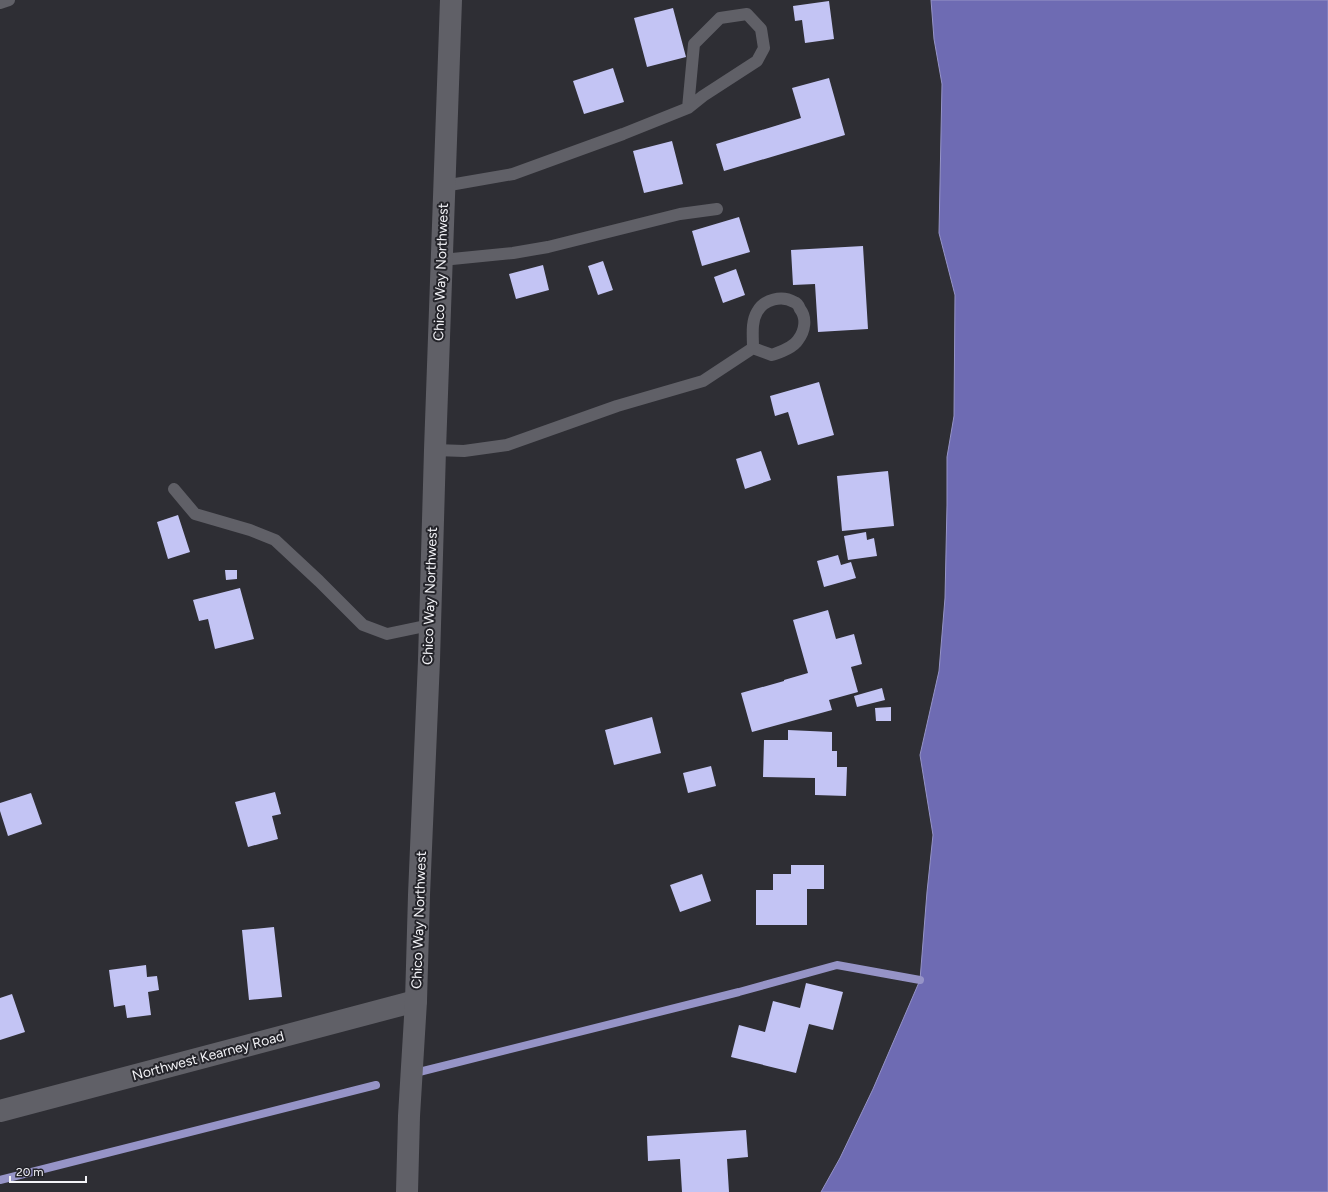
<svg xmlns="http://www.w3.org/2000/svg" width="1328" height="1192" font-family="Figtree,sans-serif">
  <style>
    .water { fill: #6e6bb3; stroke: #9694c7 }
    .lines { fill: none; stroke-linecap: round; stroke-linejoin: round }
    .stream { stroke: #9694c7; stroke-width: 8 }
    .building { fill: #c3c4f4 }
    .lane { stroke: #606067; stroke-width: 12 }
    .street { stroke: #606067; stroke-width: 22 }
    .secondary { stroke: #606067; stroke-width: 22 }
    .labels { text-anchor: middle; dominant-baseline: central; stroke-width: 4; stroke-linejoin: round; paint-order: stroke }
    .street-label { font-size: 14px; fill: #f3f3f7; stroke: #24242a }
  </style>
  <rect width="100%" height="100%" fill="#2e2e34"/>
  <path class="water" d="M 931,0 L 1328,0 L 1328,1192 L 821,1192 L 840,1158 L 873,1089 L 920,980 L 927,892 L 933,835 L 920,755 L 939,671 L 945,598 L 947,505 L 947,457 L 954,416 L 955,295 L 939,233 L 942,84 L 934,39 Z"/>
  <g class="lines">
    <path class="stream" d="M 419,1072 L 739,992 L 837,965 L 920,980
      M 0,1180 L 376,1085"/>
  </g>
  <path class="building" d="M 829,1 L 834,39 L 805,43 L 802,20 L 795,21 L 793,6 Z
    M 673,8 L 686,57 L 647,67 L 634,18 Z
    M 613,68 L 624,102 L 584,114 L 573,81 Z
    M 829,78 L 845,135 L 724,171 L 716,144 L 801,118 L 792,88 Z
    M 672,141 L 683,184 L 644,193 L 633,151 Z
    M 739,217 L 750,252 L 702,266 L 692,231 Z
    M 863,246 L 868,329 L 818,332 L 815,284 L 793,285 L 791,250 Z
    M 603,261 L 613,290 L 598,295 L 588,266 Z
    M 543,265 L 549,290 L 516,299 L 509,274 Z
    M 736,269 L 745,295 L 723,303 L 714,277 Z
    M 819,382 L 834,435 L 798,445 L 788,412 L 775,416 L 770,396 Z
    M 761,451 L 771,480 L 745,489 L 736,459 Z
    M 888,471 L 894,526 L 842,531 L 837,476 Z
    M 178,515 L 190,552 L 168,559 L 157,522 Z
    M 866,532 L 867,540 L 874,538 L 877,556 L 848,560 L 844,536 Z
    M 838,555 L 841,565 L 851,562 L 856,578 L 824,587 L 817,561 Z
    M 225,570 L 237,570 L 237,579 L 226,580 Z
    M 240,588 L 254,639 L 215,649 L 208,619 L 199,621 L 193,600 Z
    M 828,610 L 836,639 L 854,634 L 862,664 L 851,667 L 858,692 L 829,700 L 832,710 L 752,732 L 741,693 L 784,681 L 784,680 L 808,673 L 793,620 Z
    M 882,688 L 885,700 L 857,707 L 854,696 Z
    M 891,707 L 891,721 L 876,721 L 875,708 Z
    M 652,717 L 661,753 L 614,765 L 605,730 Z
    M 788,730 L 832,732 L 832,751 L 837,751 L 837,767 L 847,767 L 846,796 L 815,795 L 815,778 L 763,777 L 764,740 L 788,740 Z
    M 711,766 L 716,786 L 688,793 L 683,773 Z
    M 275,792 L 281,814 L 272,816 L 278,839 L 248,847 L 235,802 Z
    M 31,793 L 42,824 L 8,836 L 0,811 L 0,803 Z
    M 791,865 L 824,865 L 824,889 L 807,889 L 807,925 L 756,925 L 756,890 L 773,890 L 773,874 L 791,874 Z
    M 702,874 L 711,901 L 680,912 L 670,885 Z
    M 274,927 L 282,997 L 249,1000 L 242,930 Z
    M 146,965 L 147,977 L 157,976 L 159,990 L 148,992 L 151,1015 L 127,1018 L 125,1005 L 114,1007 L 109,970 Z
    M 806,983 L 843,992 L 833,1030 L 809,1024 L 796,1073 L 731,1057 L 739,1025 L 765,1032 L 773,1001 L 800,1008 Z
    M 12,994 L 25,1032 L 0,1040 L 0,998 Z
    M 746,1130 L 748,1157 L 727,1159 L 729,1192 L 682,1192 L 680,1159 L 648,1161 L 647,1136 Z"/>
  <g class="lines">
    <path class="lane" d="M 0,3 L 9,0
      M 444,186 L 513,174 L 623,134 L 688,108 L 703,96 L 757,61 L 764,48 L 761,29 L 747,14 L 720,18 L 694,44 L 688,108
      M 442,260 L 513,253 L 548,247 L 680,214 L 717,209
      M 435,450 L 464,451 L 507,445 L 617,406 L 703,381 L 753,348 C 753,336 751,322 757,312 C 764,299 782,295 794,302 C 797,303 799,306 800,309 C 807,318 805,331 798,340 C 793,348 780,352 772,355 L 753,348
      M 174,489 L 195,514 L 250,530 L 275,540 L 319,581 L 363,625 L 387,634 L 430,625"/>
    <path class="street" d="M 0,1111 L 416,1001"/>
    <path class="secondary" d="M 407,1192 L 409,1116 L 416,1001 L 419,895 L 429,660 L 435,450 L 451,0"/>
  </g>
  <g class="labels">
    <g class="street-label">
      <text transform="translate(441 272) rotate(-88)">Chico Way Northwest</text>
      <text transform="translate(430 596) rotate(-88)">Chico Way Northwest</text>
      <text transform="translate(419 920) rotate(-88)">Chico Way Northwest</text>
      <text transform="translate(208 1056) rotate(-15)">Northwest Kearney Road</text>
    </g>
  </g>
  <path d="M10 1176v6h76v-6" fill="none" stroke="#f3f3f7" stroke-width="2"/>
  <text x="16" y="1176" font-size="12" fill="#f3f3f7" stroke="#24242a" stroke-width="3" paint-order="stroke">20 m</text>
</svg>
